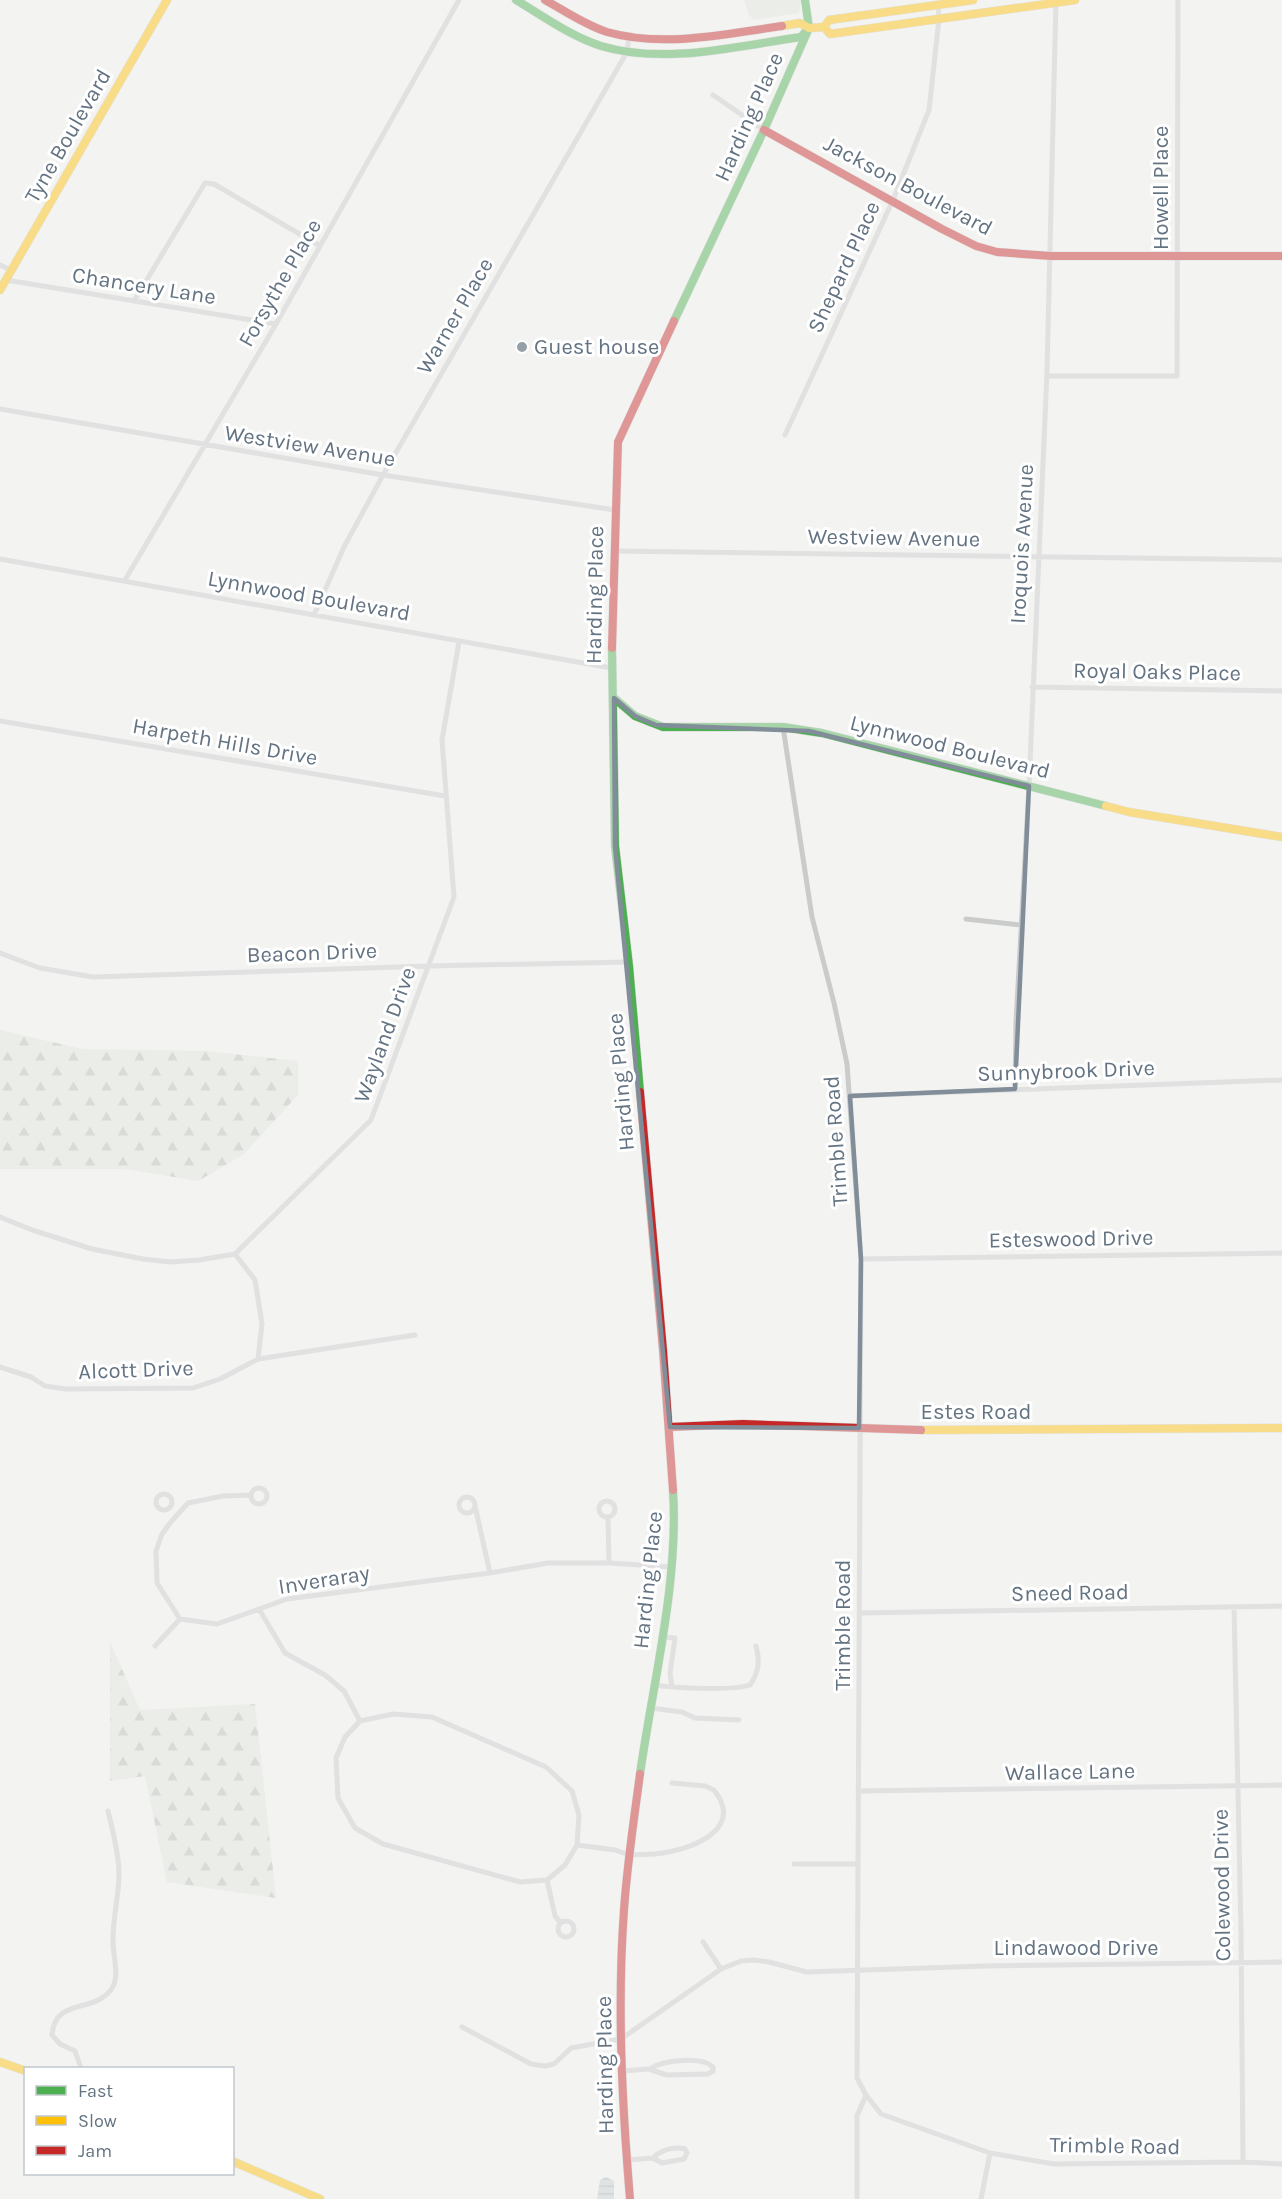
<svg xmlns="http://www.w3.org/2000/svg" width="1282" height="2199" font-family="Karla,sans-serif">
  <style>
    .green { fill: #e2e6df }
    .forest { fill: url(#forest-firs) }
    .water { fill: url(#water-rules) }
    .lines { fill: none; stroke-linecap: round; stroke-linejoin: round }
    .fast-casing { stroke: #d0d1d1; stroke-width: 9 }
    .slow-casing { stroke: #d0d1d1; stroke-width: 9 }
    .jam-casing { stroke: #d0d1d1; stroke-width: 9 }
    .street { stroke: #cacccc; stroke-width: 5 }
    .fast { stroke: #4caf50; stroke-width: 8 }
    .slow { stroke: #ffc107; stroke-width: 8 }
    .jam { stroke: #c62828; stroke-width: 8 }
    .marked { fill: none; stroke: #818e99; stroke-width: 4.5; stroke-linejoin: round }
    .poi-dot { fill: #95a0a9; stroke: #fff; stroke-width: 2 }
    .labels { text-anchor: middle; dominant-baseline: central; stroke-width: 6; stroke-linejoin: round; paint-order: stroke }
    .street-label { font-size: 22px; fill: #637382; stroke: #fff }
    .poi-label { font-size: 22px; fill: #637382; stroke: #fff; text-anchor: start }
  </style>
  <defs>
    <pattern id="forest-firs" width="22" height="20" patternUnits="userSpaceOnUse" patternTransform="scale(1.5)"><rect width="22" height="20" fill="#e2e6df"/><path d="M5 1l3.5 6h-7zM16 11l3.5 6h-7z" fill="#bbbfba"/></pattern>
    <pattern id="water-rules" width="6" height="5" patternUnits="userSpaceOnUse" patternTransform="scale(1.5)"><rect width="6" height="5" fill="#cad1d4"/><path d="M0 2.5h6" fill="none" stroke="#a8aeb1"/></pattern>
  </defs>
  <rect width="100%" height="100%" fill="#f3f3f1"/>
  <path class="green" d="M 744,0 L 801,0 L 799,13 L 754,20 L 749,15 Z"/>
  <path class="forest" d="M 0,1030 L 82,1049 L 207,1051 L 298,1061 L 298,1095 L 243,1155 L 198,1181 L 126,1169 L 0,1169 Z
    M 110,1642 L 140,1710 L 255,1704 L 276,1898 L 167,1882 L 145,1776 L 110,1781 Z"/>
  <path class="water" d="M 606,2177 L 614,2181 L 614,2199 L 597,2199 L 600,2180 Z"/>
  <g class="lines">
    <defs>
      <path id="fast" d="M 516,0 C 543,16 570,36 601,46 C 664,65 737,46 801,37 L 806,31
        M 674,321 L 764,130 L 809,28 L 805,0
        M 612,648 L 615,846 L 629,966 L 640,1092
        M 614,698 L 635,716 L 663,727 L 783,727 L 822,733 L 1106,806
        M 640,1774 C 653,1682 679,1582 673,1490"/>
      <path id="slow" d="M 782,26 L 800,23 L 809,28 L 824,27 L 829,20 L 973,0
        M 824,27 L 830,34 L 1075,0
        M 0,290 L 167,0
        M 1106,806 L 1129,812 L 1282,837
        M 921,1430 L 1282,1428
        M 0,2062 L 26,2071
        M 232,2161 L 320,2199"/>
      <path id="jam" d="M 545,0 C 565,11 585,25 607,32 C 663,48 726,34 782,26
        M 764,130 L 942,229 L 976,246 L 997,252 L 1051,256 L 1282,256
        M 612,648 L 618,442 L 674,321
        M 640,1092 L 663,1350 L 673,1490
        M 670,1427 L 743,1424 L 921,1430
        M 630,2199 C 622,2103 617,2006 624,1910 C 627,1865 634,1819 640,1774"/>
    </defs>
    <use href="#fast" class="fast-casing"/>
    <use href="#slow" class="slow-casing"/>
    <use href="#jam" class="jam-casing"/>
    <path class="street" d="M 713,95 L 764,130
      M 0,265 L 11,270
      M 6,280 L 276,324
      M 134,301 L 205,183 L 214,184 L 320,246
      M 1047,376 L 1177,376 L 1178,0
      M 0,409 L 383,475 L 615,510
      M 785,435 L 893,200 L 929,110 L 939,19 L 938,5
      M 614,551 L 1282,560
      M 0,559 L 611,668
      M 125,580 L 276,324 L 459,0
      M 314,615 L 344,547 L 383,475 L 627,52 L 629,37
      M 1032,687 L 1282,691
      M 0,721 L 445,796
      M 783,727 L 812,917 L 834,1003 L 847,1064 L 861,1259 L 857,2078 L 866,2095 L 881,2114 L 990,2153 L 1054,2164 L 1243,2162 L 1282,2164
      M 966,919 L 1021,925
      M 0,953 L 40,968 L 93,977 L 429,966 L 628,962
      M 1015,1089 L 1016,1022 L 1029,786 L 1047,372 L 1056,0
      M 850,1096 L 1282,1080
      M 0,1217 L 32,1230 L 92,1249 L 143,1259 L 170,1262 L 199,1260 L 235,1254 L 371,1120 L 454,897 L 442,740 L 459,642
      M 235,1254 L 255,1280 L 262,1324 L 258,1359
      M 861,1259 L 1282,1253
      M 0,1367 L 31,1377 L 45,1386 L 66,1389 L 193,1388 L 220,1379 L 258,1359 L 415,1335
      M251 1496a8 8 0 1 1 16 0a8 8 0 1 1-16 0Z
      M156 1502a8 8 0 1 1 16 0a8 8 0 1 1-16 0Z
      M 251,1495 L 223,1496 L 188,1503 L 170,1523 L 162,1534 L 156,1551 L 157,1583 L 180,1619 L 217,1624 L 287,1599 L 490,1573 L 548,1563 L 609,1563 L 672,1567
      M459 1505a8 8 0 1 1 16 0a8 8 0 1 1-16 0Z
      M599 1509a8 8 0 1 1 16 0a8 8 0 1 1-16 0Z
      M 475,1506 L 490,1573
      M 608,1517 L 609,1563
      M 1234,1607 L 1241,1931 L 1243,2162
      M 259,1609 L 285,1653 L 325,1675 L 344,1691 L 360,1721
      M 859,1613 L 1282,1606
      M 662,1637 L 675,1638 L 670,1673 L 672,1687
      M 155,1646 L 180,1619
      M 654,1685 C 675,1688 732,1691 750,1685 C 759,1672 760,1661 756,1646
      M 651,1708 L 682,1712 L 695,1718 L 739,1720
      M 393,1714 L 432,1717 L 546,1767 L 572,1791 L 579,1815 L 577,1845 L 565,1865 L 547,1880 L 520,1882 L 383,1844 L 355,1828 L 338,1798 L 336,1758 L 345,1737 L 360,1721 Z
      M 858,1791 L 1282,1785
      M 577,1845 L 615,1850 L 629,1855
      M 629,1855 C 640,1854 652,1855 663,1853 C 693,1848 745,1829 714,1790 L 705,1786 L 672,1783
      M 794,1864 L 858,1864
      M 547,1880 L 555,1916 L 561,1923
      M558 1929a8 8 0 1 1 16 0a8 8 0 1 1-16 0Z
      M 703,1942 L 721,1969
      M 462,2027 L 531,2064 L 545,2066 L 554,2064 L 571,2048 L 621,2039 L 721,1969 L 741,1961 L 754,1960 L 769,1962 L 807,1972 L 984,1966 L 1282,1962
      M 81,2068 L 75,2051 L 60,2044 L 52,2035 C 55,1998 92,2013 110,1991 C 121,1978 113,1958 113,1942 C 112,1915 122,1888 118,1860 C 116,1844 112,1827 108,1811
      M 622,2071 L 648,2069 L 667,2075 L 708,2074 L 713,2071 L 713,2067 C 702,2056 662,2060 650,2069
      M 627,2160 L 653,2158 L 662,2163 L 684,2159 L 687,2153 L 685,2149 C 674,2146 660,2150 653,2158
      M 857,2199 L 857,2116 L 866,2095
      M 981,2199 L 990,2153"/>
    <use href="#fast" class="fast"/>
    <use href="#slow" class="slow"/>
    <use href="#jam" class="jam"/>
  </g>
  <path d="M0 0H1282V2199H0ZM 614,698 L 635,716 L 656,725 L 809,731 L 1029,786 L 1015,1089 L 850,1096 L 861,1259 L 859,1428 L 670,1427 L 615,846 Z" fill="#f3f3f1" fill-opacity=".55" fill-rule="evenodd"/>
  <path class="marked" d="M 614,698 L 635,716 L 656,725 L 809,731 L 1029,786 L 1015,1089 L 850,1096 L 861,1259 L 859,1428 L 670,1427 L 615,846 Z"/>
  <circle class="poi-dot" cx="522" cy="347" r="6"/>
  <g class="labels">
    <g class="street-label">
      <text transform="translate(749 117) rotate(-66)">Harding Place</text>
      <text transform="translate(68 136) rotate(-60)">Tyne Boulevard</text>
      <text transform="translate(908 186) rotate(28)">Jackson Boulevard</text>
      <text transform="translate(1161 188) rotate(-90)">Howell Place</text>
      <text transform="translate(844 267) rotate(-65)">Shepard Place</text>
      <text transform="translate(280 283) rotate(-60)">Forsythe Place</text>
      <text transform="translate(144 286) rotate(9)">Chancery Lane</text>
      <text transform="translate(455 316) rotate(-60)">Warner Place</text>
      <text transform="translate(310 446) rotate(9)">Westview Avenue</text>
      <text transform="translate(894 538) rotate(1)">Westview Avenue</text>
      <text transform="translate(1022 544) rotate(-87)">Iroquois Avenue</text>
      <text transform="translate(595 595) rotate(-89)">Harding Place</text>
      <text transform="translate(309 596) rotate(10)">Lynnwood Boulevard</text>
      <text transform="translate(1157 672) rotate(1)">Royal Oaks Place</text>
      <text transform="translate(225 742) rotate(10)">Harpeth Hills Drive</text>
      <text transform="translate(950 747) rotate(14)">Lynnwood Boulevard</text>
      <text transform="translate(312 953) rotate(-2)">Beacon Drive</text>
      <text transform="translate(385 1035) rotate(-70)">Wayland Drive</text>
      <text transform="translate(1066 1071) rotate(-2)">Sunnybrook Drive</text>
      <text transform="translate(621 1082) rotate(-95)">Harding Place</text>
      <text transform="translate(836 1141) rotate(-94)">Trimble Road</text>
      <text transform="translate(1071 1239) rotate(-1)">Esteswood Drive</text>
      <text transform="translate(136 1370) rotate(-2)">Alcott Drive</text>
      <text x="976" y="1412">Estes Road</text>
      <text transform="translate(324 1580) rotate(-9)">Inveraray</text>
      <text transform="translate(648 1580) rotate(-84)">Harding Place</text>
      <text transform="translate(1070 1593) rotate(-1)">Sneed Road</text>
      <text transform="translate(843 1625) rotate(-90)">Trimble Road</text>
      <text transform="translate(1070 1772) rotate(-1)">Wallace Lane</text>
      <text transform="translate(1222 1885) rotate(-91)">Colewood Drive</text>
      <text x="1076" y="1948">Lindawood Drive</text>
      <text transform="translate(605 2065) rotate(-91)">Harding Place</text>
      <text transform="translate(1115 2146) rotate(1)">Trimble Road</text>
    </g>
    <g class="poi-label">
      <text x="534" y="347">Guest house</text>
    </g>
  </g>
  <rect x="24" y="2067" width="210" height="108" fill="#ffffff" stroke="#c1c7cd" stroke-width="1.5"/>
  <rect x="36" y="2086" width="30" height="9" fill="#4caf50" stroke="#c1c7cd" stroke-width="1.5"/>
  <text x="78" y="2097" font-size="18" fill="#637382">Fast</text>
  <rect x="36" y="2116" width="30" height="9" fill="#ffc107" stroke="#c1c7cd" stroke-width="1.5"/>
  <text x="78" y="2127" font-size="18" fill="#637382">Slow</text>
  <rect x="36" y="2146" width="30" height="9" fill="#c62828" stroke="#c1c7cd" stroke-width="1.5"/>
  <text x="78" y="2157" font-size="18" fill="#637382">Jam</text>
</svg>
